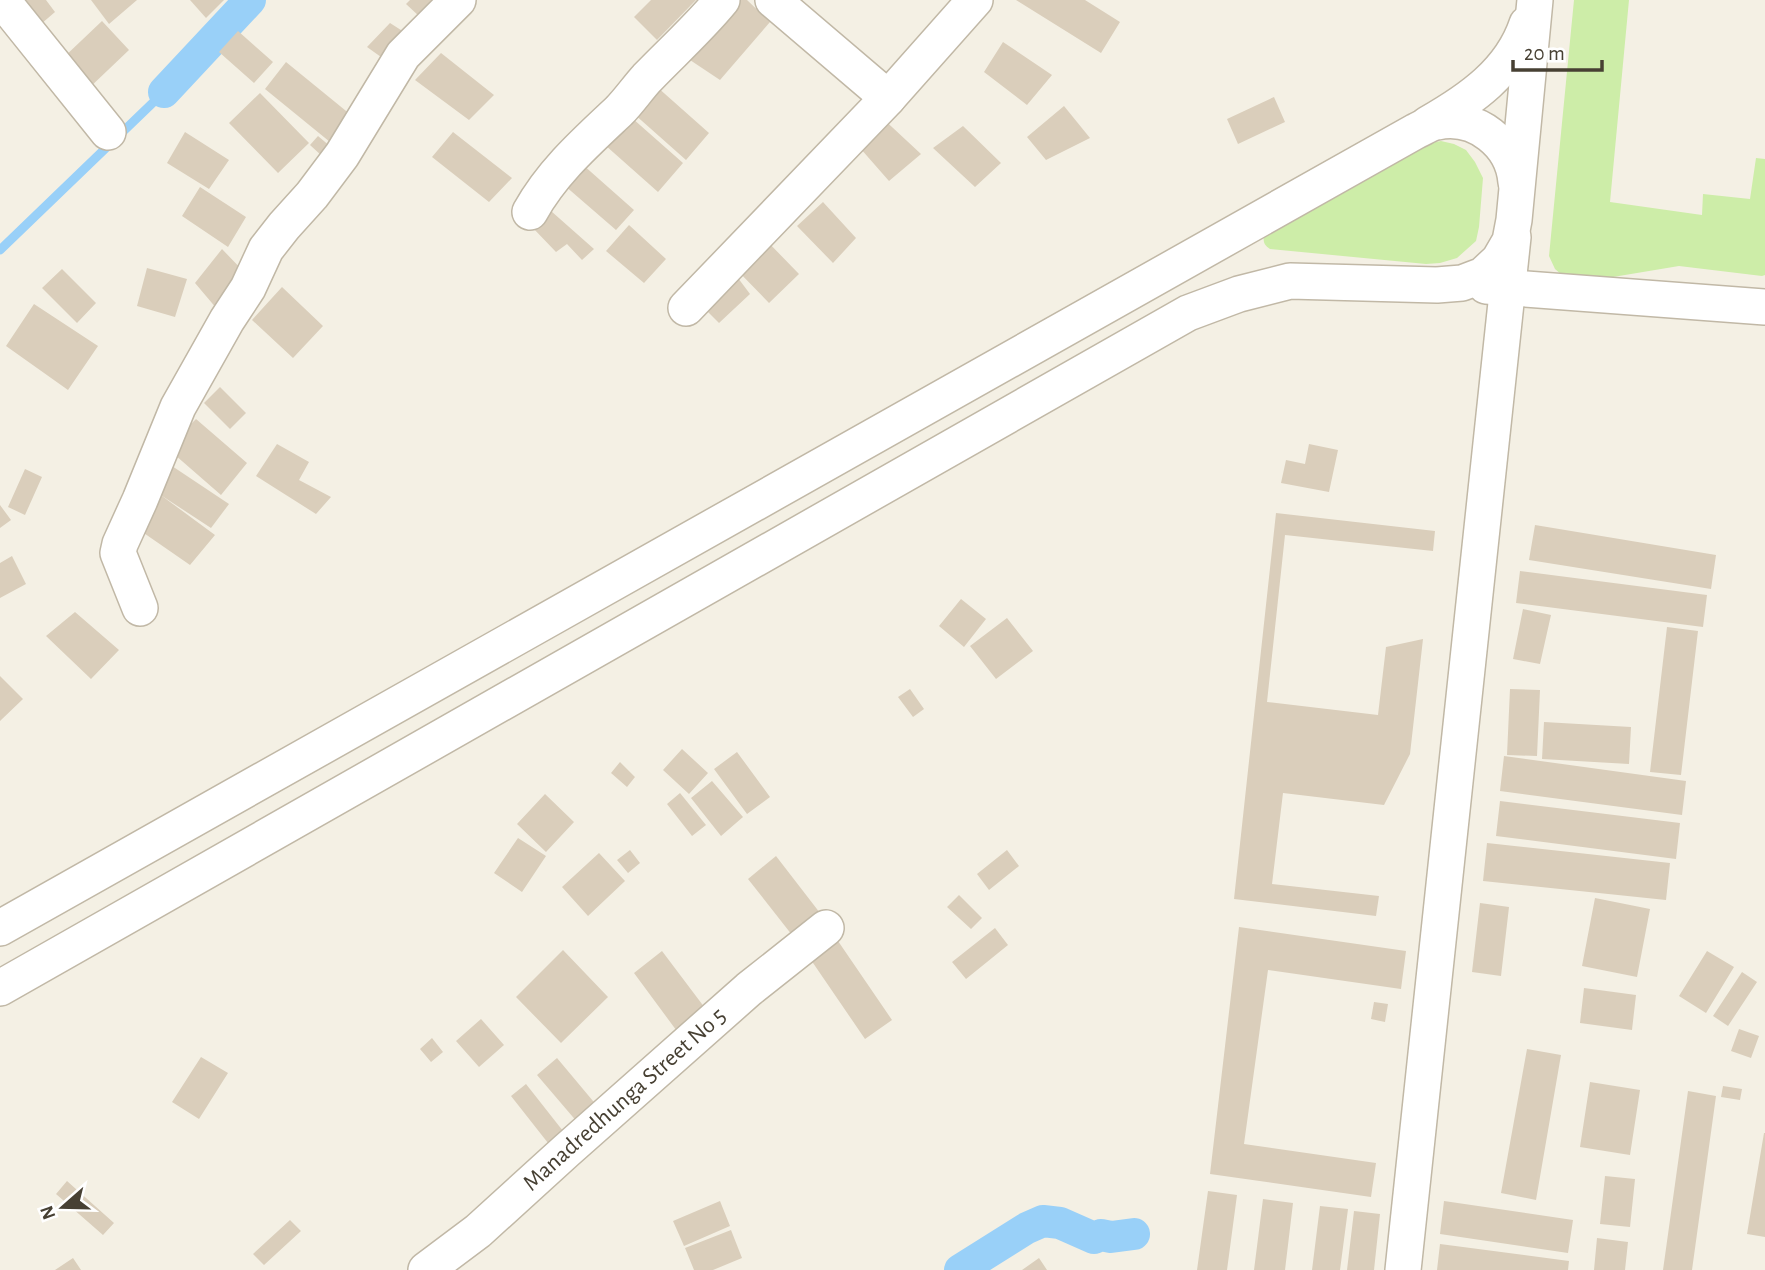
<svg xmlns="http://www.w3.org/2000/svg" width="1765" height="1270" font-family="'Alegreya Sans',sans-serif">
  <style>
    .green { fill: #cdeda8 }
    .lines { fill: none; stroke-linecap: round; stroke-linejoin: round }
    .stream { stroke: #99d0f8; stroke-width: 9 }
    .canal { stroke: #99d0f8; stroke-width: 32 }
    .building { fill: #dacebb }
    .minor-casing { stroke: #c1b8a6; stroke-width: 38 }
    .minor { stroke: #fff; stroke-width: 35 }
    .labels { text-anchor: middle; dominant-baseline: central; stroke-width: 5; stroke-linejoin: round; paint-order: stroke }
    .street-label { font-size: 24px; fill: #474033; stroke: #fff }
  </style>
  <rect width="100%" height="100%" fill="#f4f0e4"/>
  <path class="green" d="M 1574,0 L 1629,0 L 1610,202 L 1702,215 L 1703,194 L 1750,199 L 1756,158 L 1765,159 L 1765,275 L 1762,276 L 1679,266 L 1601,279 L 1562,275 L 1555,269 L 1549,256 Z
    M 1441,141 L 1454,144 L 1466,150 L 1475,162 L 1483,178 L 1479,227 L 1476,241 L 1457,258 L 1440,263 L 1426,264 L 1270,249 C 1264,245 1263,242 1264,235 L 1425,144 Z"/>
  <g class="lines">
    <path class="stream" d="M 0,250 L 164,92"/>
    <path class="canal" d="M 164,92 L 250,0
      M 960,1270 L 1027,1228 L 1043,1221 L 1060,1223 L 1094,1238 L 1101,1235 L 1111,1237 L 1134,1234"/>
  </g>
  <path class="building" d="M 11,0 L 46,0 L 55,12 L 34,30 Z
    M 91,0 L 137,0 L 109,24 Z
    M 190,0 L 224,0 L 206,18 Z
    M 410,0 L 434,0 L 420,17 L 406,4 Z
    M 651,0 L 696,0 L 657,40 L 634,17 Z
    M 738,0 L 747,0 L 770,22 L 720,80 L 687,58 Z
    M 1016,0 L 1085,0 L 1120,22 L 1101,53 Z
    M 102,21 L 129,50 L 87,90 L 62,59 Z
    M 390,23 L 404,32 L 381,57 L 367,47 Z
    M 238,31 L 273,62 L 254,83 L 219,52 Z
    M 1003,42 L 1052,75 L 1027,105 L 984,72 Z
    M 441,53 L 494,95 L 469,120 L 415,80 Z
    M 286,62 L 351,115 L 330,142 L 265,89 Z
    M 656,86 L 709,133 L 686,160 L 633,113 Z
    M 260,93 L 309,143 L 278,173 L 229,123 Z
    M 1274,97 L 1285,122 L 1238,144 L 1227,119 Z
    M 1064,106 L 1090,138 L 1046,160 L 1027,137 Z
    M 878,114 L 921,154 L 889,181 L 853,140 Z
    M 632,118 L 683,163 L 658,192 L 605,145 Z
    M 963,126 L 1001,163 L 975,187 L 933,148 Z
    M 185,132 L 229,160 L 209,189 L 167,163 Z
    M 453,132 L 512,178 L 489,202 L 432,157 Z
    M 318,136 L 331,147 L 322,156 L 310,145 Z
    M 582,164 L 634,210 L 616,230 L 564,185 Z
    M 200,187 L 246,217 L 228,247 L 182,216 Z
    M 823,202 L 856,238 L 833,263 L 797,226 Z
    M 551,211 L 594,249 L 582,260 L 567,244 L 556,252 L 532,227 Z
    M 629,225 L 666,259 L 644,283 L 606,251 Z
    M 764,238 L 799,274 L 769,303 L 735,268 Z
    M 222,249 L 246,274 L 217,309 L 195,283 Z
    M 147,268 L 187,279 L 175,317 L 137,306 Z
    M 62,269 L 96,303 L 77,323 L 42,288 Z
    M 735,274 L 750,294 L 719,323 L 702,306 Z
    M 282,287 L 323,326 L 293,358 L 252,320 Z
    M 34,304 L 98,346 L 68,390 L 6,346 Z
    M 220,387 L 246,413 L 230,429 L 204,403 Z
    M 196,419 L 247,463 L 221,495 L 167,448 Z
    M 277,444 L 309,462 L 299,480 L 331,497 L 316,514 L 256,476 Z
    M 1309,444 L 1338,450 L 1329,492 L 1281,483 L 1286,460 L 1305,464 Z
    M 172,466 L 229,504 L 211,528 L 153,490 Z
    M 25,469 L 42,477 L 25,515 L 8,507 Z
    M 162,496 L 215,535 L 190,565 L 138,529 Z
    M 0,505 L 11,520 L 0,528 Z
    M 1276,513 L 1435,531 L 1433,551 L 1285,535 L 1267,702 L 1378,715 L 1386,647 L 1423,639 L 1410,754 L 1384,805 L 1283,793 L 1272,884 L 1379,896 L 1376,916 L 1234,899 Z
    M 1535,525 L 1716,555 L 1711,589 L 1529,560 Z
    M 12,556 L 26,584 L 0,598 L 0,563 Z
    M 1520,571 L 1707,595 L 1703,627 L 1516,603 Z
    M 961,599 L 986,619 L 964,647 L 939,626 Z
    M 1523,609 L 1551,615 L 1540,664 L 1513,659 Z
    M 75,612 L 119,650 L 91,679 L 46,636 Z
    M 1007,618 L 1033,651 L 996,679 L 970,646 Z
    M 1667,627 L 1698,631 L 1681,775 L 1650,772 Z
    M 0,676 L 23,699 L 0,721 Z
    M 910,689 L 924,709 L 913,717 L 898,697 Z
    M 1510,689 L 1540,690 L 1537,756 L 1507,755 Z
    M 1544,722 L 1631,727 L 1629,764 L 1542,759 Z
    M 682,749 L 708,773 L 689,794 L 663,770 Z
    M 737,752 L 770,797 L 747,814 L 714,769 Z
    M 1504,756 L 1686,781 L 1682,815 L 1500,791 Z
    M 620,762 L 635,777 L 627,787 L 611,773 Z
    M 712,781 L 743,817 L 721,836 L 691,798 Z
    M 680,793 L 706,825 L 692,836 L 667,804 Z
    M 545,794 L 574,822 L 546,852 L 517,824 Z
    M 1500,801 L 1680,823 L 1676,859 L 1496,836 Z
    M 518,838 L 546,856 L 522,892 L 494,873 Z
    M 1487,843 L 1670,863 L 1666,900 L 1483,881 Z
    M 630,850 L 640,863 L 628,873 L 617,860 Z
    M 1007,850 L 1019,866 L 989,890 L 977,874 Z
    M 599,853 L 625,881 L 588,916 L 562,887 Z
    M 776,856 L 820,913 L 792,935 L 748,879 Z
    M 959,895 L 982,918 L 971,929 L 947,907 Z
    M 1595,898 L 1650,909 L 1637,977 L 1582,966 Z
    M 1480,903 L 1509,907 L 1501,976 L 1472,972 Z
    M 1239,927 L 1406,951 L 1401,989 L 1268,970 L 1244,1144 L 1376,1163 L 1371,1197 L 1210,1174 Z
    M 995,928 L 1008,945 L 966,979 L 952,962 Z
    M 838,941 L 892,1020 L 865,1039 L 811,960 Z
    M 563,950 L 608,997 L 561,1043 L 516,997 Z
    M 662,951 L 711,1016 L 682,1038 L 634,973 Z
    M 1707,951 L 1734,967 L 1706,1013 L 1679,996 Z
    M 1742,972 L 1757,982 L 1728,1026 L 1713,1016 Z
    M 1584,988 L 1636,995 L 1632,1030 L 1580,1023 Z
    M 1374,1002 L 1388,1004 L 1385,1022 L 1371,1019 Z
    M 481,1019 L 504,1045 L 479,1067 L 456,1041 Z
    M 1739,1029 L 1759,1036 L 1751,1058 L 1731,1051 Z
    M 432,1038 L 443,1052 L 431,1062 L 420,1049 Z
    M 1527,1049 L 1561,1055 L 1536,1200 L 1501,1193 Z
    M 201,1057 L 228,1073 L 199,1119 L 172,1102 Z
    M 557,1058 L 598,1107 L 578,1123 L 537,1075 Z
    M 1590,1082 L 1640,1090 L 1630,1155 L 1580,1147 Z
    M 526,1084 L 563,1131 L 548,1143 L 511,1096 Z
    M 1723,1086 L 1742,1089 L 1740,1100 L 1721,1097 Z
    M 1688,1091 L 1716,1096 L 1692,1270 L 1663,1270 Z
    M 1764,1133 L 1765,1133 L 1765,1237 L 1747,1234 Z
    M 1605,1176 L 1635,1179 L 1630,1227 L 1600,1224 Z
    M 67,1181 L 114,1223 L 103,1235 L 56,1194 Z
    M 1208,1191 L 1237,1195 L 1227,1270 L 1197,1270 Z
    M 1263,1199 L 1293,1203 L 1285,1270 L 1254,1270 Z
    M 720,1201 L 730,1226 L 684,1246 L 673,1221 Z
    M 1444,1201 L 1573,1220 L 1568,1253 L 1440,1234 Z
    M 1320,1206 L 1348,1209 L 1340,1270 L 1312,1270 Z
    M 1354,1211 L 1380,1214 L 1374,1270 L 1347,1270 Z
    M 290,1220 L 301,1231 L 264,1265 L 253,1254 Z
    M 731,1230 L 742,1258 L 713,1270 L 694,1270 L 685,1248 Z
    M 1597,1238 L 1628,1242 L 1625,1270 L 1594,1270 Z
    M 1440,1244 L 1569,1261 L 1568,1270 L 1437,1270 Z
    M 73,1258 L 81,1270 L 55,1270 Z
    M 1039,1258 L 1047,1270 L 1022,1270 Z"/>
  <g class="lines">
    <defs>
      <g id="minor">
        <path d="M 2,0 L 108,132"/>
        <path d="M 773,0 L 888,98"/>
        <path d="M 1428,124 C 1470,100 1511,72 1527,24"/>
        <path d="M 530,212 C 552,172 586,142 619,111 C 629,101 637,89 647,78 C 672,52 699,28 722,0"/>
        <path d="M 1486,286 L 1765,307"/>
        <path d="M 686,308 L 888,98 L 975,0"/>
        <path d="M 140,608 L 118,553 L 120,544 L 140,500 L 178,407 L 227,320 L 248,288 L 266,249 L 284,226 L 312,195 L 342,155 L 403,55 L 458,0"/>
        <path d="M 0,928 L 1416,131 C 1423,128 1430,123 1437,122 C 1476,114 1513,144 1516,182"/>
        <path d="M 0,988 L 1188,313 L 1239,294 L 1290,281 L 1437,285 L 1462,283 L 1483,275 L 1499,260 L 1510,241 L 1514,220 L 1535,0"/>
        <path id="s1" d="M 426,1270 L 478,1231 L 566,1151 L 749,989 L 826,928"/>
        <path d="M 1403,1270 L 1513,237"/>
      </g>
    </defs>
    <use href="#minor" class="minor-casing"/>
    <use href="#minor" class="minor"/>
  </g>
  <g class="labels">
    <g class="street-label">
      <text stroke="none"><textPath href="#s1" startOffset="262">Manadredhunga Street No 5</textPath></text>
    </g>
  </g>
  <g transform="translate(63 1207) rotate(250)" stroke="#ffffff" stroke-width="5" paint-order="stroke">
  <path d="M0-5L12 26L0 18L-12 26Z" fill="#474033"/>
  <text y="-10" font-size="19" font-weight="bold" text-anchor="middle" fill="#474033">N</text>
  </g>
  <path d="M1513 60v10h89v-10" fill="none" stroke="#474033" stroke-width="3.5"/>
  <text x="1524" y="60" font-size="21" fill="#474033" stroke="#ffffff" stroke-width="5" paint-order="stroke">20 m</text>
</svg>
